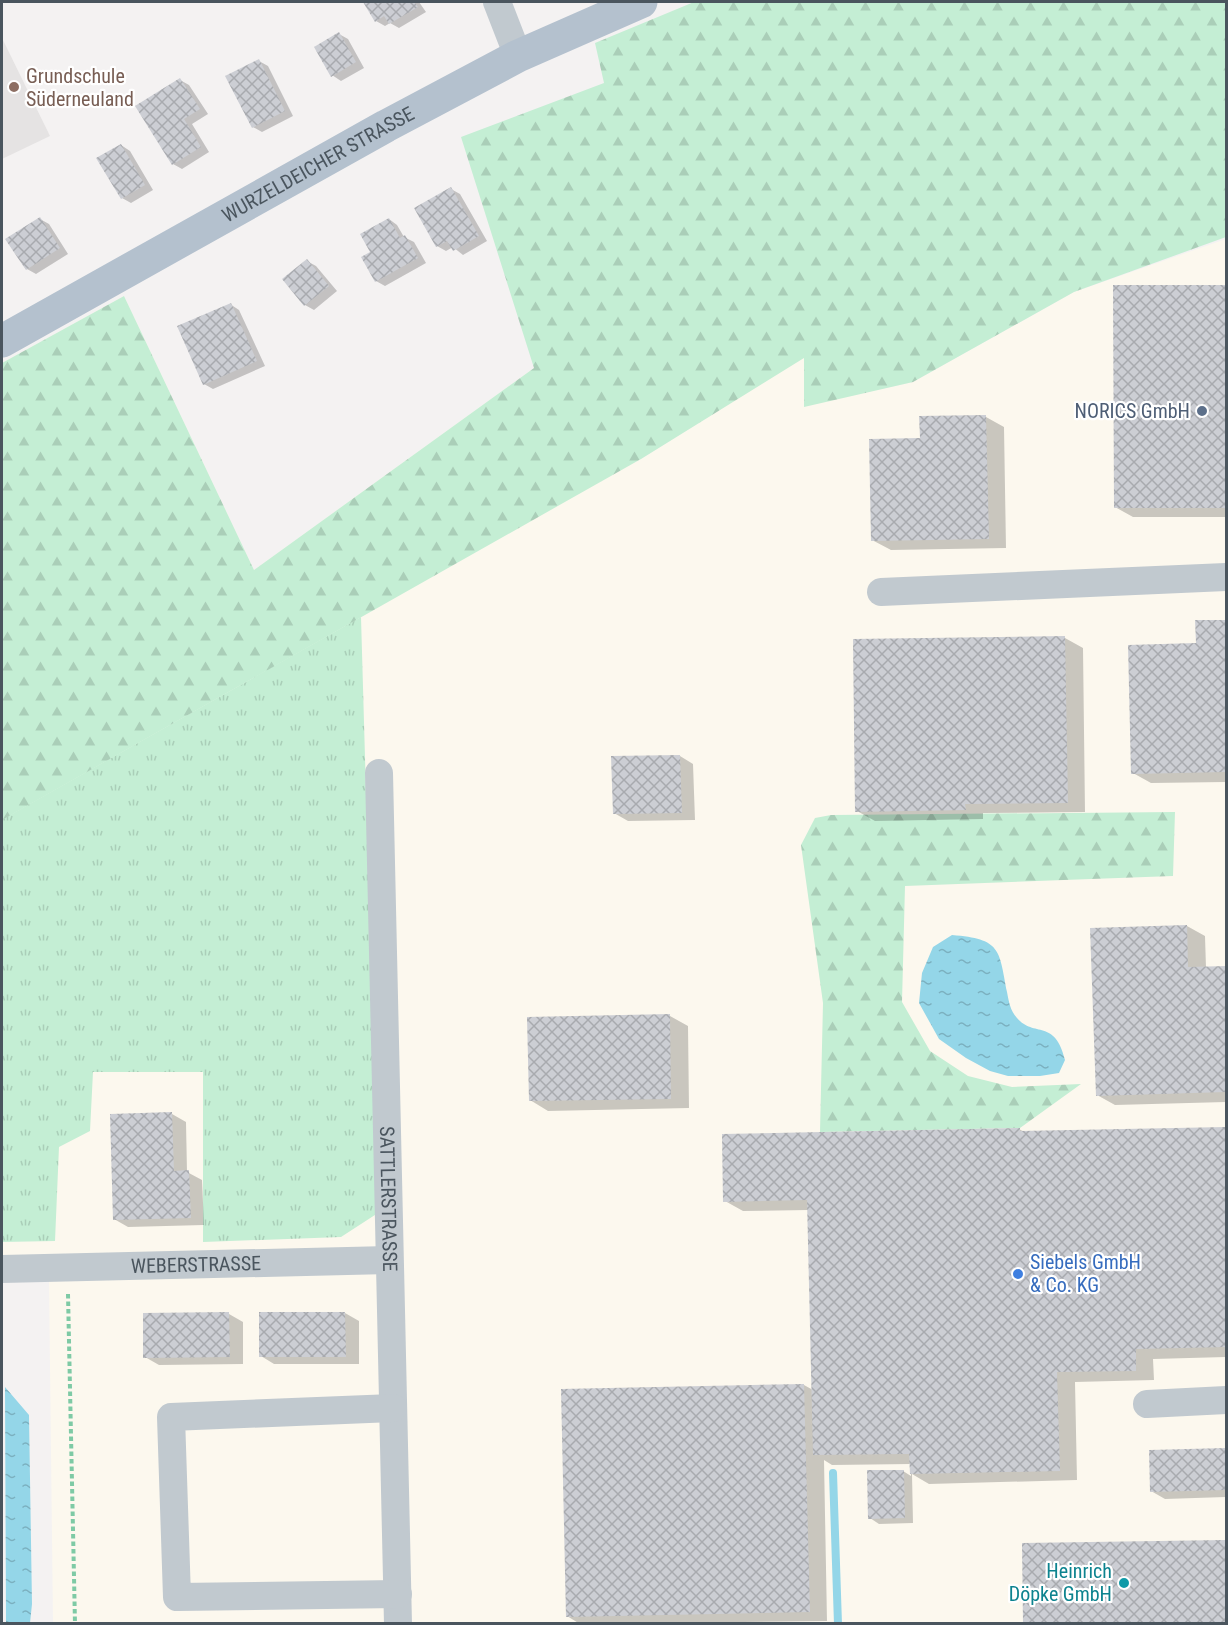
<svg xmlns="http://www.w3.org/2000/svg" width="1228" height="1625" font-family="'Roboto Condensed',sans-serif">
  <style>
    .commercial { fill: #fcf8ee }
    .education { fill: #e5e3e3 }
    .grass { fill: url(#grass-tufts) }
    .forest { fill: url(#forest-firs) }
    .water { fill: url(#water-ripples) }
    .shadow { fill: #0003 }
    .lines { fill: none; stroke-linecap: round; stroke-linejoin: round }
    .stream { stroke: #94d6e8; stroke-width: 8 }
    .building { fill: url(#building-cross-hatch) }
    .path { stroke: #7ecaa5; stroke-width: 4; stroke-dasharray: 4.5 3; stroke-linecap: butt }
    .minor { stroke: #c1c9cf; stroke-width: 28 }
    .major { stroke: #b4c1ce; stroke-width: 33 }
    .education-dot { fill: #8d6e63; stroke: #fff; stroke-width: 2 }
    .service-dot { fill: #5c6f8a; stroke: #fff; stroke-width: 2 }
    .shop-dot { fill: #3f7fe0; stroke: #fff; stroke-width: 2 }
    .culture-dot { fill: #0f9aa8; stroke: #fff; stroke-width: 2 }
    .labels { text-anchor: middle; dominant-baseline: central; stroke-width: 4.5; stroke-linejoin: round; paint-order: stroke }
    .education-label { font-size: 20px; fill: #785e54; stroke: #fff; text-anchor: start }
    .street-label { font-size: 20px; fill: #4a555e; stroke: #fff }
    .service-label { font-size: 20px; fill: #4e5e75; stroke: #fff; text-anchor: end }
    .shop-label { font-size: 20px; fill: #366cbe; stroke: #fff; text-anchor: start }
    .culture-label { font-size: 20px; fill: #0d838f; stroke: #fff; text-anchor: end }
  </style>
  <defs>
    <pattern id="grass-tufts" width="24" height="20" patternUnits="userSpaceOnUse" patternTransform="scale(1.5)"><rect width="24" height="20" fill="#c4eed4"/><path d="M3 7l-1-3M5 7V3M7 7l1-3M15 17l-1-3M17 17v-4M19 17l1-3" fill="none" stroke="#aaceb8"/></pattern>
    <pattern id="forest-firs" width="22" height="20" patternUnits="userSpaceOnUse" patternTransform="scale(1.5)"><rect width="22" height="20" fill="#c4eed4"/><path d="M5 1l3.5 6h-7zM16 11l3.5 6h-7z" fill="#aaceb8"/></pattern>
    <pattern id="water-ripples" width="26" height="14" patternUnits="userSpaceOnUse" patternTransform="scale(1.5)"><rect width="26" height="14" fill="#94d6e8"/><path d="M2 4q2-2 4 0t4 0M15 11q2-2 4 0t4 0" fill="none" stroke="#7bb0bf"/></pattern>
    <pattern id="building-cross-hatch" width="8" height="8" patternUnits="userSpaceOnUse" patternTransform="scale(1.5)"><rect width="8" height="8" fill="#ccced4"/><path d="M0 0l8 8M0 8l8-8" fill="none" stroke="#a8aaaf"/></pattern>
  </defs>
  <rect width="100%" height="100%" fill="#f4f2f2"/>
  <path class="commercial" d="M 1226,239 L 1226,1623 L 53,1623 L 49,1280 L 2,1280 L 2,363 L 124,296 L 254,570 L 534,368 L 641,459 L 804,357 L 804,406 L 913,382 L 1074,292 Z"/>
  <path class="education" d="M 2,38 L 50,136 L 2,159 Z"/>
  <path class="grass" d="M 361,617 L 378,1213 L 341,1237 L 203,1242 L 203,1072 L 93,1072 L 90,1131 L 59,1147 L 55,1241 L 2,1242 L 2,818 L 3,819 Z"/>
  <path class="forest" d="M 694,2 L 1226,2 L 1226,237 L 1074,292 L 913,382 L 804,407 L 804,358 L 641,459 L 2,820 L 2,363 L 124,296 L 254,570 L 534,368 L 461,137 L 604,83 L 595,43 Z
    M 1175,812 L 1173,876 L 905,886 L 902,1002 L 930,1051 L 968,1076 L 1012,1087 L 1081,1084 L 1020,1128 L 820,1132 L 823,1003 L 801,845 L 815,818 L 831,815 Z"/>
  <path class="water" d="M 952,935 C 1001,939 999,949 1007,992 C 1009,1002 1010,1010 1017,1018 C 1034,1038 1055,1018 1065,1060 L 1059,1073 L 1040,1076 L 1008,1076 L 990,1071 L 966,1058 L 939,1039 L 919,1003 L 922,973 L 933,947 Z
    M 5,1387 L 29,1415 L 32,1604 L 30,1623 L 6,1623 Z"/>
  <path class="shadow" d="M 364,2 L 419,2 L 426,12 L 399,28 L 390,23 L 385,26 L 376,21 Z
    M 339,34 L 348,39 L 364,68 L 341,81 L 332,75 Z
    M 259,61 L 268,66 L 293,116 L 262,132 L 253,127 Z
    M 180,80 L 189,85 L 208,114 L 192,124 L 209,152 L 182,169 L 173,164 Z
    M 121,145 L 130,151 L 153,190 L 131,203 L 122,198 Z
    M 451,189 L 460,194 L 487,241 L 463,255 L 453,247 L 446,251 L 437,246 Z
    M 40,219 L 49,224 L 68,254 L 36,274 L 27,269 Z
    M 389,219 L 397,225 L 404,237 L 414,242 L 426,263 L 385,286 L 376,281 L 372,253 Z
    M 307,261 L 316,266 L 337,291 L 314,310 L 305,305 Z
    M 1115,287 L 1226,287 L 1226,517 L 1133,517 L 1115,507 Z
    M 230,304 L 239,310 L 265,366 L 213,389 L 204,384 Z
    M 986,417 L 1004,427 L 1006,548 L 891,550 L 872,540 L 922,440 Z
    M 1197,621 L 1226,621 L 1226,782 L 1151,783 L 1133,773 L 1197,644 Z
    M 1065,638 L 1083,648 L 1085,812 L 983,813 L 983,819 L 875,821 L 857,811 Z
    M 680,756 L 693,764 L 695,820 L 628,821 L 614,813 Z
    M 1187,926 L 1205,936 L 1206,968 L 1226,967 L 1226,1102 L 1115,1105 L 1097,1095 Z
    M 670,1016 L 688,1026 L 689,1108 L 548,1111 L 530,1100 Z
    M 172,1114 L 186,1122 L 187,1172 L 202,1180 L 204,1225 L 128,1227 L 114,1219 L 112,1116 Z
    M 1019,1129 L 1026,1133 L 1226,1129 L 1226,1357 L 1153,1359 L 1154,1380 L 1075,1382 L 1077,1480 L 929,1484 L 912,1474 L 913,1523 L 879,1524 L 870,1518 L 903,1471 L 911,1476 L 911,1464 L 832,1465 L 824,1460 L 827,1621 L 580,1624 L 567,1616 L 562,1391 L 804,1385 L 813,1390 L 809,1210 L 743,1211 L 725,1201 Z
    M 345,1313 L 359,1321 L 359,1364 L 274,1364 L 261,1356 Z
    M 229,1314 L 243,1322 L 243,1364 L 159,1365 L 145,1357 Z
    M 1226,1450 L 1226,1497 L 1165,1499 L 1151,1491 L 1150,1451 Z
    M 1226,1541 L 1226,1624 L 1025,1624 L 1023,1544 Z"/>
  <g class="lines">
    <path class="stream" d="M 833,1473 L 838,1624"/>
  </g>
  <path class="building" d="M 363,2 L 414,2 L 418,7 L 389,24 L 384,16 L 375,22 Z
    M 339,32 L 356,62 L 331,77 L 314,47 Z
    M 259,59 L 285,111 L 252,128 L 225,76 Z
    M 180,78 L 200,109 L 184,119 L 201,147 L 172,165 L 135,106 Z
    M 121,144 L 145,185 L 121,199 L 96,158 Z
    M 451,187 L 479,236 L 453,251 L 447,241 L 436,247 L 414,208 Z
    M 40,217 L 60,248 L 26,270 L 5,239 Z
    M 389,218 L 400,238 L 405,235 L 418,258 L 375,282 L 361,257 L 370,252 L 360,234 Z
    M 307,259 L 329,286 L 304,306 L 282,279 Z
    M 1113,285 L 1226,285 L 1226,508 L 1114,508 Z
    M 231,303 L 257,361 L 203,385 L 177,326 Z
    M 986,415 L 989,539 L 871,541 L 869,439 L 920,438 L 919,416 Z
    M 1195,620 L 1226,620 L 1226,772 L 1131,774 L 1128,645 L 1196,643 Z
    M 1065,636 L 1068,803 L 965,804 L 966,810 L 855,812 L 853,639 Z
    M 680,755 L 682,813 L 613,814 L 611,756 Z
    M 1187,925 L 1188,967 L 1226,966 L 1226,1092 L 1096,1096 L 1090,928 Z
    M 670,1014 L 671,1099 L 529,1101 L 527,1017 Z
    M 172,1112 L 174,1171 L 189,1170 L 191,1218 L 113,1220 L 110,1114 Z
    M 1226,1127 L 1226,1347 L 1136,1349 L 1136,1371 L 1057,1372 L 1060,1471 L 910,1474 L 909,1454 L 813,1455 L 807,1200 L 723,1202 L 722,1134 L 1020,1128 L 1020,1131 Z
    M 229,1312 L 230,1357 L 143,1358 L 143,1313 Z
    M 259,1312 L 345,1312 L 346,1357 L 259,1357 Z
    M 804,1384 L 810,1612 L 566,1617 L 561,1389 Z
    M 1226,1448 L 1226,1490 L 1150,1492 L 1149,1450 Z
    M 867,1470 L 904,1470 L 905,1518 L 868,1519 Z
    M 1226,1540 L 1226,1624 L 1023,1624 L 1022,1543 Z"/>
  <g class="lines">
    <path class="path" d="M 68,1294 L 75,1624"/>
    <g class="minor">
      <path d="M 497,2 L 518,56"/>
      <path d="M 881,592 L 1226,577"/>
      <path id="s1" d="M 379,773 L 398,1624"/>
      <path id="s2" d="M 2,1269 L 389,1260"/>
      <path d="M 1147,1404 L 1226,1400"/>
      <path d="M 393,1408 L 171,1417 L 177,1597 L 398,1594"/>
    </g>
    <path class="major" id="s3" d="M 2,341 L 386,126 L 518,56 L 641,2"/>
  </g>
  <circle class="education-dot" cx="14" cy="87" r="6"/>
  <circle class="service-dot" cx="1202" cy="411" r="6"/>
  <circle class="shop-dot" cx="1018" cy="1274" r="6"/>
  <circle class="culture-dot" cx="1124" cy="1583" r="6"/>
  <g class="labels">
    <g class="education-label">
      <text x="26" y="76">Grundschule<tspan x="26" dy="23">Süderneuland</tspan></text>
    </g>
    <g class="street-label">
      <text stroke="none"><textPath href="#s3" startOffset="362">WURZELDEICHER STRASSE</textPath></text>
      <text stroke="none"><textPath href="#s1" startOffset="426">SATTLERSTRASSE</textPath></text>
      <text stroke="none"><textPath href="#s2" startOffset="194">WEBERSTRASSE</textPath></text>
    </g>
    <g class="service-label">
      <text x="1190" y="411">NORICS GmbH</text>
    </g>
    <g class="shop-label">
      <text x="1030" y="1262">Siebels GmbH<tspan x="1030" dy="23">&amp; Co. KG</tspan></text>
    </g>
    <g class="culture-label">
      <text x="1112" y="1571">Heinrich<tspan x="1112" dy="23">Döpke GmbH</tspan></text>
    </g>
  </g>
  <rect width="1228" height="1625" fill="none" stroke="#4a555e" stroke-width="6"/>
</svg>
